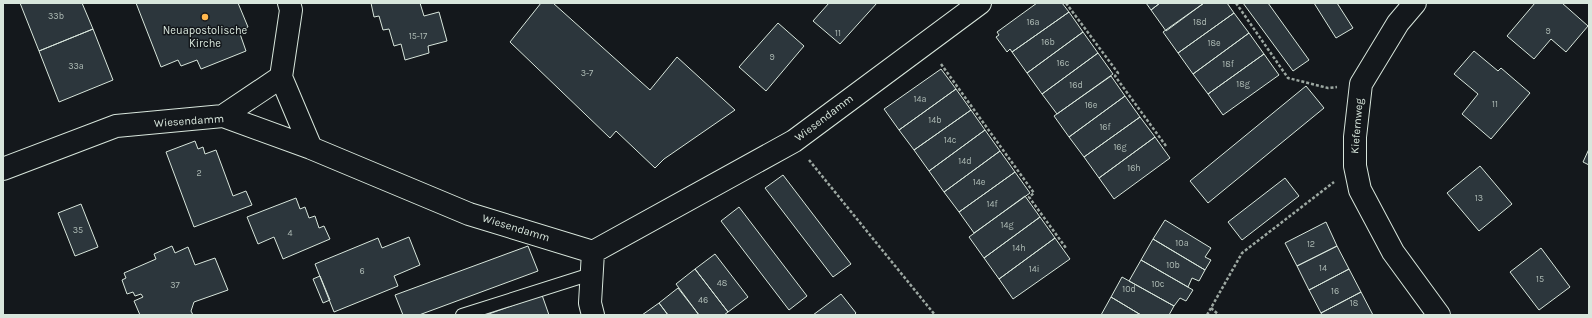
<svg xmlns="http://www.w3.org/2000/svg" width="1592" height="318" font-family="Karla,sans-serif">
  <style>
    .building { fill: #2c363c; stroke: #d8e6dc }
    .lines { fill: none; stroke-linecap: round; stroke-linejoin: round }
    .service-casing { stroke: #d8e6dc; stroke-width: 14 }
    .minor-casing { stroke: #d8e6dc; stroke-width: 24 }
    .path { stroke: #9da8a2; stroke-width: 2.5; stroke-dasharray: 3 2; stroke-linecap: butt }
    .service { stroke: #14181c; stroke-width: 12 }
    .minor { stroke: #14181c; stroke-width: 22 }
    .poi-dot { fill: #ffb74d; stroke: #14181c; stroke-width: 1.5 }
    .labels { text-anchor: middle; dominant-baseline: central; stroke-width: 3; stroke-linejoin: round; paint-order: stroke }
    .number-label { font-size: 9px; fill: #adbab4 }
    .poi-label { font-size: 11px; fill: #d8e6dc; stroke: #14181c }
    .street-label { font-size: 11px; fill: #d8e6dc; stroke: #14181c }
  </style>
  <rect width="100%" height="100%" fill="#14181c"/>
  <path class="building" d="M 20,3 L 82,3 L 93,29 L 39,51 Z
    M 136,3 L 238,3 L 248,27 L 239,31 L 246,51 L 201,69 L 197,60 L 181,66 L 178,60 L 161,67 Z
    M 371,3 L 420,3 L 424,16 L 439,12 L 447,41 L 428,46 L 429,53 L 405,60 L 401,44 L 394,46 L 389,29 L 383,30 L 379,16 L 374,17 Z
    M 541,3 L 553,3 L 650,90 L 677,57 L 735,110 L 664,159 L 655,168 L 616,131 L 610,138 L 510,42 Z
    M 829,3 L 877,3 L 840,44 L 813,21 Z
    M 1037,3 L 1062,3 L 1069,12 L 1012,52 L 1010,49 L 1007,52 L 996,37 L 999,35 L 997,32 Z
    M 1146,3 L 1160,3 L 1151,10 Z
    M 1160,3 L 1204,3 L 1166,31 L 1151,10 Z
    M 1204,3 L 1227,3 L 1234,13 L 1178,53 L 1163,32 Z
    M 1243,3 L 1268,3 L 1309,60 L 1293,71 Z
    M 1314,3 L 1337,3 L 1353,28 L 1336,38 Z
    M 1535,3 L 1562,3 L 1588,26 L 1566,52 L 1551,39 L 1534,59 L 1507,36 Z
    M 1069,12 L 1083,32 L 1027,73 L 1012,52 Z
    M 1234,13 L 1249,33 L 1193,74 L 1178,53 Z
    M 778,23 L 804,46 L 766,91 L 739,67 Z
    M 93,29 L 113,80 L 59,102 L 39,51 Z
    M 1083,32 L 1098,53 L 1042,94 L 1027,73 Z
    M 1249,33 L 1264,54 L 1208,94 L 1193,74 Z
    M 1474,51 L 1498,71 L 1501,68 L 1530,93 L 1491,139 L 1462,114 L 1478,94 L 1454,74 Z
    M 1098,53 L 1113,74 L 1057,114 L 1042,94 Z
    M 1264,54 L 1279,75 L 1223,115 L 1208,94 Z
    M 941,69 L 956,89 L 899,130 L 884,109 Z
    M 1111,76 L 1125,96 L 1069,137 L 1054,116 Z
    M 1306,86 L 1324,108 L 1208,203 L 1190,181 Z
    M 956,89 L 971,110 L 914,150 L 899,130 Z
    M 1125,96 L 1140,117 L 1084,157 L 1069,137 Z
    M 971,110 L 985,130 L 929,171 L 914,150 Z
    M 1140,117 L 1155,137 L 1099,178 L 1084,157 Z
    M 985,130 L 1000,151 L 944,192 L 929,171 Z
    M 1155,137 L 1170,158 L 1114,199 L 1099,178 Z
    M 195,141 L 198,149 L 203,147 L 205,154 L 216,150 L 233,196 L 246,191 L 252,205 L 194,227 L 166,152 Z
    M 1589,149 L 1589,165 L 1583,162 Z
    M 1000,151 L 1015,172 L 959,212 L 944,192 Z
    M 1480,166 L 1512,204 L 1479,231 L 1447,193 Z
    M 1015,172 L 1030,193 L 974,233 L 959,212 Z
    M 783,175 L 851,264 L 833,277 L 765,188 Z
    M 1285,178 L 1299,196 L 1242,240 L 1228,222 Z
    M 1025,196 L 1040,217 L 984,258 L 969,237 Z
    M 296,198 L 300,209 L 305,207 L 309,218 L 315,216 L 319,228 L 324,226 L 330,239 L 283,259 L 274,237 L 258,244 L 247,217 Z
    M 81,204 L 98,247 L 75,256 L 58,213 Z
    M 739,207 L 807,296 L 789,310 L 721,221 Z
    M 1040,217 L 1055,238 L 999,279 L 984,258 Z
    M 1165,220 L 1211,248 L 1205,257 L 1211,260 L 1205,270 L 1153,239 Z
    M 1326,222 L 1337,246 L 1297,266 L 1285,243 Z
    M 409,237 L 420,265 L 394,276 L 398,286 L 334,312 L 315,264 L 378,238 L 382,248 Z
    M 1055,238 L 1070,259 L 1013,299 L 999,279 Z
    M 1153,239 L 1205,270 L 1199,281 L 1192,278 L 1188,287 L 1141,260 Z
    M 172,246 L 175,253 L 188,247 L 195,265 L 215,258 L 228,290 L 194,302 L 191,311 L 193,315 L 140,315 L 134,301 L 143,297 L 141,294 L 135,296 L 133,292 L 127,294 L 122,280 L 126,278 L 124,273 L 156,259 L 154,254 Z
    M 528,246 L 538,271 L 419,315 L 403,315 L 395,295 Z
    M 1337,246 L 1349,269 L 1309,290 L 1297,266 Z
    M 1541,248 L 1570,287 L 1539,310 L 1510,272 Z
    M 715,254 L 748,297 L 728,312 L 695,269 Z
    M 1141,260 L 1193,290 L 1186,301 L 1180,298 L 1174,306 L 1129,281 Z
    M 695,269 L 728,312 L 724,315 L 699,315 L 676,284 Z
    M 1349,269 L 1361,292 L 1321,313 L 1309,290 Z
    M 320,276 L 330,300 L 323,303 L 313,279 Z
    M 1122,277 L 1174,306 L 1169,315 L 1141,315 L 1111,297 Z
    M 678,288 L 699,315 L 668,315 L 659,303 Z
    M 1361,292 L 1373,315 L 1322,315 L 1321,313 Z
    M 841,294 L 856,313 L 854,315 L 813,315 Z
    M 542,295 L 549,315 L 486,315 Z
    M 1111,297 L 1141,315 L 1101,315 Z
    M 659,303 L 668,315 L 642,315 Z"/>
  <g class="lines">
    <defs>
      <path id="service" d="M 462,315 L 591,274"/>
      <path id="minor" d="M 289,3 L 291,10 L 281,77 L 311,148
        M 1415,3 L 1398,23 L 1361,84 L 1355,137 L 1355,166 L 1360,190 L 1393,252 L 1439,315
        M 223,116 L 281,77
        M 3,169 L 116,126 L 223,116 L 311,148 L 469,214 L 593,252 L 794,141 L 980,3
        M 593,315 L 590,303 L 593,252"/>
    </defs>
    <use href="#service" class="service-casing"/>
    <use href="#minor" class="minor-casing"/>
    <path class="path" d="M 1066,3 L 1118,73 L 1115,76 L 1166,146
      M 1236,3 L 1288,78 L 1328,88 L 1337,87
      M 941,64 L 1034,193 L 1029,197 L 1066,248
      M 809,160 L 935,315
      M 1211,308 L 1219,315
      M 1207,315 L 1242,253 L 1334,182"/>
    <use href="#service" class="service"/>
    <use href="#minor" class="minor"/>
  </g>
  <circle class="poi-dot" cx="205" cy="17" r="4"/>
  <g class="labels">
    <g class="number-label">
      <text x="56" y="16">33b</text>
      <text x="1033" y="22">16a</text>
      <text x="1200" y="22">18d</text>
      <text x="1548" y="31">9</text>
      <text x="838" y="33">11</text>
      <text x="418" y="36">15-17</text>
      <text x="1048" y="42">16b</text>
      <text x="1214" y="43">18e</text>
      <text x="772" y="57">9</text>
      <text x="1063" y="63">16c</text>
      <text x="1228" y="64">18f</text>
      <text x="76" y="66">33a</text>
      <text x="587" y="73">3-7</text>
      <text x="1243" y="84">18g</text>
      <text x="1076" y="85">16d</text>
      <text x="920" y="99">14a</text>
      <text x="1495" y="104">11</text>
      <text x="1091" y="105">16e</text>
      <text x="935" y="120">14b</text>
      <text x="1105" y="127">16f</text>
      <text x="950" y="140">14c</text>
      <text x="1120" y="147">16g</text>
      <text x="965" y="161">14d</text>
      <text x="1134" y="168">16h</text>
      <text x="199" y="173">2</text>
      <text x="979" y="182">14e</text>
      <text x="1479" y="198">13</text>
      <text x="992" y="204">14f</text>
      <text x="1007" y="225">14g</text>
      <text x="78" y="230">35</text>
      <text x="290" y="233">4</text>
      <text x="1182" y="243">10a</text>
      <text x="1311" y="244">12</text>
      <text x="1019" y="248">14h</text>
      <text x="1173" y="265">10b</text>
      <text x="1323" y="268">14</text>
      <text x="1034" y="269">14i</text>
      <text x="362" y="271">6</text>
      <text x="1540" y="279">15</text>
      <text x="722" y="283">48</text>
      <text x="1158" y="284">10c</text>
      <text x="175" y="285">37</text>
      <text x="1129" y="289">10d</text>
      <text x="1335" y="291">16</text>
      <text x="703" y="300">46</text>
      <text x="1354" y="303">18</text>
    </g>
    <g class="poi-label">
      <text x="205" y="30">Neuapostolische<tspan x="205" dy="13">Kirche</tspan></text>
    </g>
    <g class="street-label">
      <text transform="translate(824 118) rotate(-37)">Wiesendamm</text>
      <text transform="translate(189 121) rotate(-4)">Wiesendamm</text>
      <text transform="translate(1357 126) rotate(-85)">Kiefernweg</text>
      <text transform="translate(516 228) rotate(17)">Wiesendamm</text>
    </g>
  </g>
  <rect width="1592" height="318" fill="none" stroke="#d8e6dc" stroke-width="8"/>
</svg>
